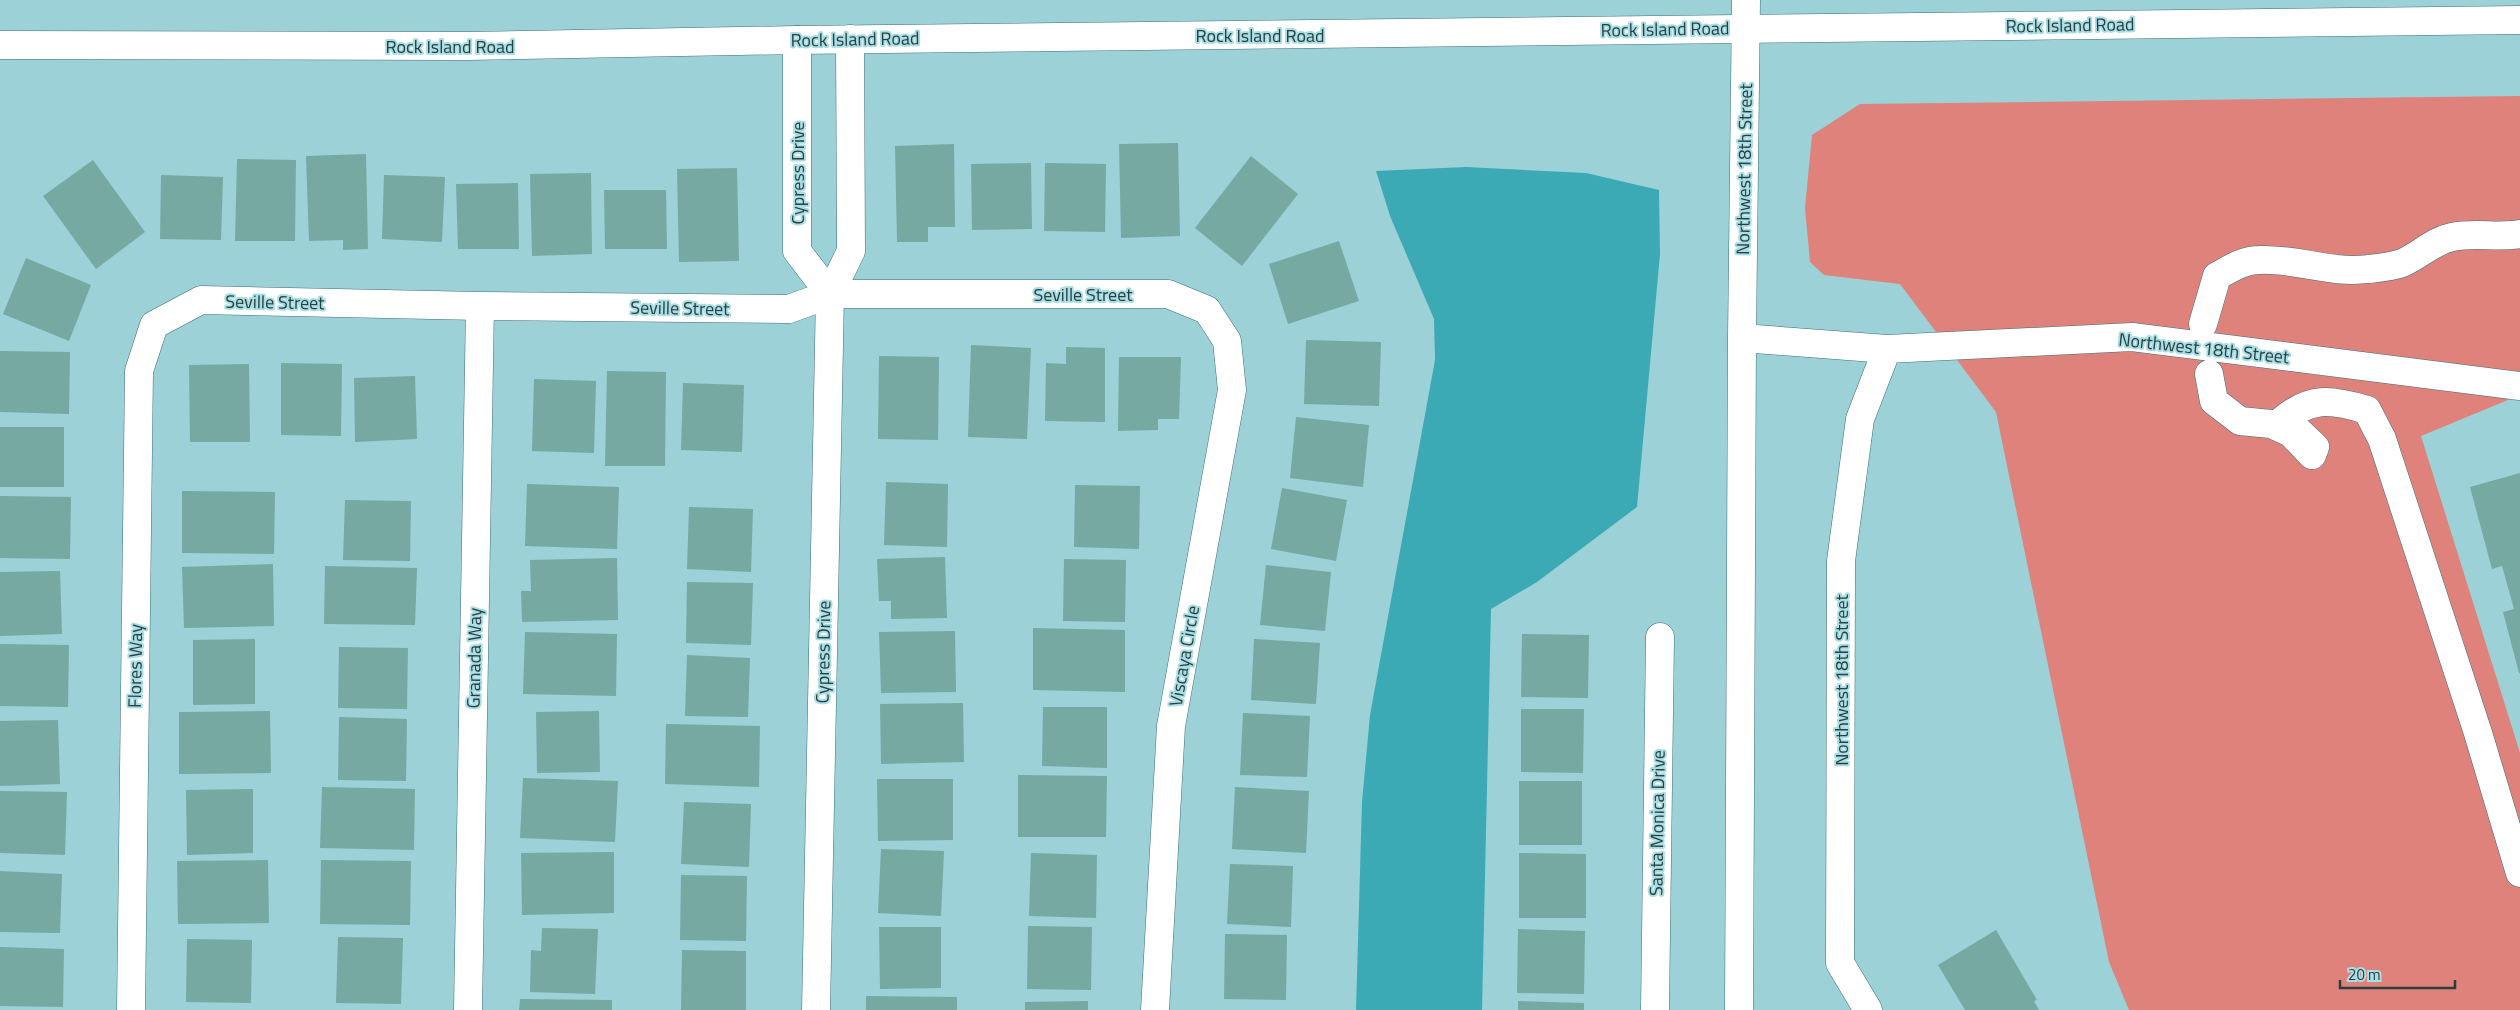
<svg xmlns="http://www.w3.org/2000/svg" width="2520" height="1010" font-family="'Titillium Web',sans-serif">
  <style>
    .green { fill: #df827b }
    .water { fill: #3caab5 }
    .building { fill: #75a9a2 }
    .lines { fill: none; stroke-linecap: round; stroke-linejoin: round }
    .minor-casing { stroke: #3c7076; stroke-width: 29 }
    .major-casing { stroke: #3c7076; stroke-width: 29 }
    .minor { stroke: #fff; stroke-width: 28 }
    .major { stroke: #fff; stroke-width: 28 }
    .labels { text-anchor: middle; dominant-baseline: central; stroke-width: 4; stroke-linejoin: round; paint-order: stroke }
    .street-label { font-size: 18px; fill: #293f41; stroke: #a8dee4 }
  </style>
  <rect width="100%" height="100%" fill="#9bd1d7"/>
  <path class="green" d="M 2520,96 L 2520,395 L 2421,436 L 2520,753 L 2520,1010 L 2129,1010 L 2109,962 L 1996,412 L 1900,284 L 1824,275 L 1810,262 L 1805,208 L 1812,135 L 1860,104 Z"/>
  <path class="water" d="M 1466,167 L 1586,173 L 1659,190 L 1660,254 L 1637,507 L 1537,582 L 1491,609 L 1482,1010 L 1356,1010 L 1362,802 L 1370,715 L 1435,360 L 1434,319 L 1390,216 L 1376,171 Z"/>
  <path class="building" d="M 1178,143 L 1180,236 L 1121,238 L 1119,144 Z
    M 954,144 L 955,227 L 928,227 L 928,242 L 897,242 L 895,146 Z
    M 366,154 L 368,249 L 343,250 L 343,240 L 309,241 L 306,156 Z
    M 1251,156 L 1298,194 L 1242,266 L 1195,228 Z
    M 237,159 L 296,160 L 295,241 L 235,241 Z
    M 93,160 L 145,232 L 96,269 L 43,196 Z
    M 1031,163 L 1032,229 L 972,230 L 971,164 Z
    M 1045,163 L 1106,164 L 1105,232 L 1044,231 Z
    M 737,168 L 739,261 L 679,262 L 677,169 Z
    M 591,173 L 592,254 L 532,256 L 530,174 Z
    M 161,175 L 223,177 L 221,240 L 160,239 Z
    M 384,175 L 445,177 L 442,242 L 382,239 Z
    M 518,183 L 519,249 L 458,249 L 456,184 Z
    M 604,190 L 666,190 L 667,249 L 605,249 Z
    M 1339,241 L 1359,301 L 1288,324 L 1269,264 Z
    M 26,258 L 91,285 L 69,341 L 3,314 Z
    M 1306,340 L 1381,342 L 1379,406 L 1304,404 Z
    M 971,345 L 1031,348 L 1027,439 L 968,437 Z
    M 1066,347 L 1105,348 L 1105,422 L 1045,421 L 1046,363 L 1066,364 Z
    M 0,351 L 70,352 L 69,414 L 0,412 Z
    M 879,356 L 939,357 L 938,440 L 878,439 Z
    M 1119,357 L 1181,357 L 1179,419 L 1158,419 L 1158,430 L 1118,431 Z
    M 281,363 L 342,364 L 341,436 L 281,435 Z
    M 249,364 L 250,442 L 190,442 L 189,365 Z
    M 607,371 L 666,372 L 665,466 L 605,466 Z
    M 415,376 L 417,439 L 355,442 L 354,378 Z
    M 534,379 L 596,381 L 594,453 L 532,451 Z
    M 683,383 L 744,385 L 742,452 L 681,450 Z
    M 1296,417 L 1369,425 L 1363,487 L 1290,478 Z
    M 0,427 L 64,427 L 64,487 L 0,487 Z
    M 2520,473 L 2520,673 L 2519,673 L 2503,612 L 2514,609 L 2502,566 L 2492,569 L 2470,487 Z
    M 886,482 L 948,484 L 947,547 L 884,545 Z
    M 527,484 L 619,487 L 617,549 L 525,546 Z
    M 1075,485 L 1140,486 L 1139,549 L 1074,547 Z
    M 1282,488 L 1347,500 L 1336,561 L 1271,549 Z
    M 182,491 L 275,492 L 274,554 L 182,553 Z
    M 0,496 L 71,497 L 70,559 L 0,558 Z
    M 345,500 L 411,501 L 410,561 L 343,560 Z
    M 689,507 L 753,509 L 751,572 L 687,569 Z
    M 945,557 L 947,618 L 891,619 L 891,601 L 879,601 L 877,559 Z
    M 617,558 L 618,620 L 522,622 L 521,591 L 531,591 L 530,560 Z
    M 1064,559 L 1126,560 L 1125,622 L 1063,621 Z
    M 273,564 L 274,626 L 184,628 L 182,567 Z
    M 1266,565 L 1331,572 L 1325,631 L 1260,625 Z
    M 325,566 L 417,568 L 415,625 L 324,624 Z
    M 60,571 L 62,634 L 0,636 L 0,572 Z
    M 687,582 L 753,583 L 751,645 L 686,643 Z
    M 1033,628 L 1125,630 L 1125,692 L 1033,690 Z
    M 955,631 L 956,692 L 881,693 L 879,632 Z
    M 525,632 L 617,634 L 616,696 L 523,694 Z
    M 1522,634 L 1589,635 L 1588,698 L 1521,697 Z
    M 255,639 L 255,704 L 193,705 L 193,640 Z
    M 1254,639 L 1320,643 L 1316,704 L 1251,700 Z
    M 0,644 L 69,645 L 68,707 L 0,706 Z
    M 339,647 L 408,648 L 407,709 L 338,708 Z
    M 687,655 L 750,658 L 748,717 L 685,716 Z
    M 963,703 L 964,762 L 881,764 L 880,704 Z
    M 1043,707 L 1107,707 L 1107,768 L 1042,766 Z
    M 1521,709 L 1584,709 L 1583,773 L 1521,772 Z
    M 270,711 L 271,773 L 179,774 L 179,712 Z
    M 599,711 L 600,772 L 537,773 L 536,712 Z
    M 1243,713 L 1310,716 L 1307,777 L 1240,775 Z
    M 339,717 L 407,719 L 406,781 L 338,780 Z
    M 58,720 L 60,784 L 0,786 L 0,721 Z
    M 666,724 L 760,726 L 759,787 L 665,784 Z
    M 1018,775 L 1107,776 L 1106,837 L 1018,837 Z
    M 523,778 L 618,781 L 615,842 L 520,838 Z
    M 877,779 L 953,779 L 953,840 L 878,841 Z
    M 1519,781 L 1582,781 L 1582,845 L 1519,845 Z
    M 322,787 L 415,789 L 414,850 L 320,848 Z
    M 1235,787 L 1309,791 L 1306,853 L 1232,849 Z
    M 253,789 L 253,853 L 187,855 L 186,790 Z
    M 0,791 L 67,792 L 65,855 L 0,853 Z
    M 684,802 L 751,804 L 749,867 L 681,864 Z
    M 881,849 L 944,851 L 941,916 L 878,913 Z
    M 614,852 L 614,913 L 522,915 L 521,853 Z
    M 1031,853 L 1097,855 L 1096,918 L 1029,916 Z
    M 1519,853 L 1586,854 L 1586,918 L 1519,918 Z
    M 268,860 L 269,923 L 178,924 L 177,861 Z
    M 321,860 L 411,861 L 410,925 L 320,924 Z
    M 1230,864 L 1293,866 L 1291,927 L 1227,924 Z
    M 0,871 L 62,874 L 60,933 L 0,932 Z
    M 681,875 L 747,876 L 746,941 L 680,940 Z
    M 1028,926 L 1092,927 L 1091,990 L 1027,989 Z
    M 879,927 L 941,927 L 941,988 L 880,989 Z
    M 542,928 L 598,929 L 595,994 L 530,992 L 531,950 L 541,951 Z
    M 1518,929 L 1585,931 L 1584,994 L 1517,993 Z
    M 1996,930 L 2037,1000 L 2034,1001 L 2039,1010 L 1965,1010 L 1938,965 Z
    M 1225,934 L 1287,935 L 1286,1000 L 1224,999 Z
    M 338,937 L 403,938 L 401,1004 L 336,1003 Z
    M 187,939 L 252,940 L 251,1003 L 186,1002 Z
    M 0,947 L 64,949 L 63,1007 L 0,1006 Z
    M 682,950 L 746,951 L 746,1010 L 681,1010 Z
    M 866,996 L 957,997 L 957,1010 L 866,1010 Z
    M 520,999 L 612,1000 L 612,1010 L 519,1010 Z
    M 1088,1001 L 1088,1010 L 1025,1010 L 1025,1002 Z
    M 1518,1001 L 1584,1003 L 1584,1010 L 1518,1010 Z"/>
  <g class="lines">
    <defs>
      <path id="minor" d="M 797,40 L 797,251 L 830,294
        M 2203,324 L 2217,276 C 2230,269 2243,260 2259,260 C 2296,258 2331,274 2368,269 C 2378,268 2392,267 2402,263 C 2419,256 2433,241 2452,237 C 2475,232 2498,238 2520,234
        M 1742,338 L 1887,349 L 2132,337 L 2520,386
        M 2209,374 L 2214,401 L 2240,421 L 2271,424 L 2291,433 L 2312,455 L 2315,447 L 2295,428 L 2279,423 C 2309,396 2331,399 2367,410 L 2382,439 L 2478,733 L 2520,873
        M 131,1010 L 139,371 L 154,325 L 201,300 L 480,306 L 789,309 L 830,294 L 1168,294 L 1207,310 L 1227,341 L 1232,390 L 1171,726 L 1155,1010
        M 468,1010 L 480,306
        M 816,1010 L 830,294 L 851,251 L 850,39
        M 1655,1010 L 1660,637
        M 1739,1010 L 1742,338 L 1746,0
        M 1868,1010 L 1840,963 L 1841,561 L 1860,419 L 1887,349"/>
      <path id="major" d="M 0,45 L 468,46 L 797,40 L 2520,20"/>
    </defs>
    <use href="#minor" class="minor-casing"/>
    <use href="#major" class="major-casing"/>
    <use href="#minor" class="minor"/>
    <use href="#major" class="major"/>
  </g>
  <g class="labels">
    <g class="street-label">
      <text transform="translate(2070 25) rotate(-1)">Rock Island Road</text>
      <text transform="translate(1665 29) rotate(-1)">Rock Island Road</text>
      <text x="1260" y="35">Rock Island Road</text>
      <text transform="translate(855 39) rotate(-1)">Rock Island Road</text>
      <text x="450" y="46">Rock Island Road</text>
      <text transform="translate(1744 169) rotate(-89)">Northwest 18th Street</text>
      <text transform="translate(797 173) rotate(-90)">Cypress Drive</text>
      <text x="1083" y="294">Seville Street</text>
      <text transform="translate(275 302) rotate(1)">Seville Street</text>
      <text transform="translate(680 308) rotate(1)">Seville Street</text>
      <text transform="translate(2204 348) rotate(6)">Northwest 18th Street</text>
      <text transform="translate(823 652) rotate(-89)">Cypress Drive</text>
      <text transform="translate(1184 656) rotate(-80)">Viscaya Circle</text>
      <text transform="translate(474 658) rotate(-89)">Granada Way</text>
      <text transform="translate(135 666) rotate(-89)">Flores Way</text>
      <text transform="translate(1841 680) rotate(-90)">Northwest 18th Street</text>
      <text transform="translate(1657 823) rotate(-89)">Santa Monica Drive</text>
    </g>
  </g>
  <path d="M2340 980v8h115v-8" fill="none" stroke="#293f41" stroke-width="2.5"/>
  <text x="2348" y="980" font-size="15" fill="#293f41" stroke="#a8dee4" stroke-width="4" paint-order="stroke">20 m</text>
</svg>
